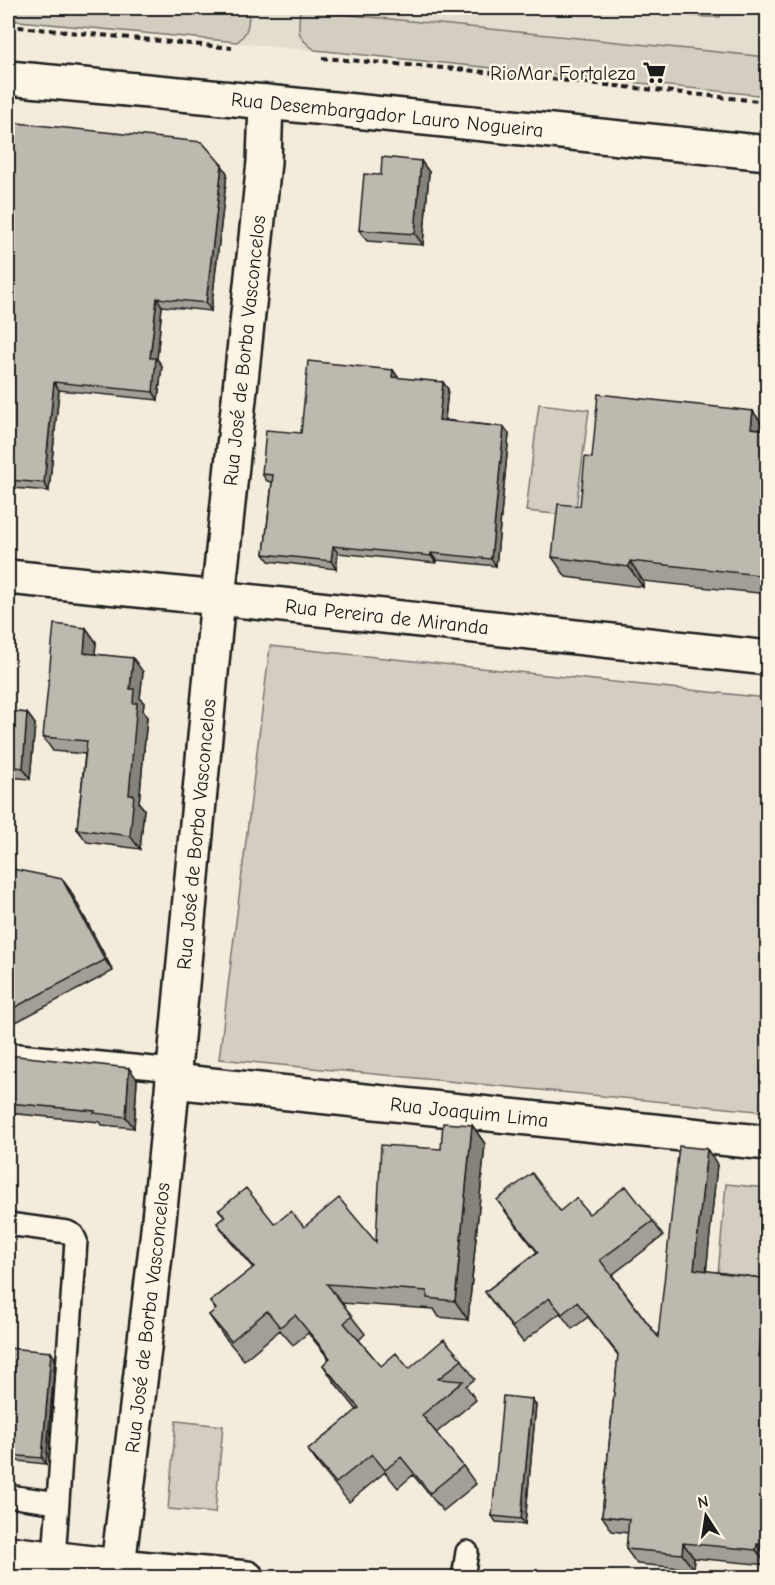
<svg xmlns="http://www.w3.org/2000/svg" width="775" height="1585" font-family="'Comic Neue',sans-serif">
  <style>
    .built { fill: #e3ddcf }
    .green { fill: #d3cec1; stroke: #78756e; stroke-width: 1.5 }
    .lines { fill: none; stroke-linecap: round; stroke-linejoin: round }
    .service-casing { stroke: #1c1c1c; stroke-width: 26 }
    .minor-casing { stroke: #1c1c1c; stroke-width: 38 }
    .tertiary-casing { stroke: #1c1c1c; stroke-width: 38 }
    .primary-casing { stroke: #1c1c1c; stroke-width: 38 }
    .path { stroke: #1c1c1c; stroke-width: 4; stroke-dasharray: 6 4.5; stroke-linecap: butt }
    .service { stroke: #fcf5e5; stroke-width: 21 }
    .minor { stroke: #fcf5e5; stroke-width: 33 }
    .tertiary { stroke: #fcf5e5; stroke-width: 33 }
    .primary { stroke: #fcf5e5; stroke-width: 33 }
    .wall { fill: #a39f96; stroke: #1c1c1c; stroke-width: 1.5 }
    .shaded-wall { fill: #85827a; stroke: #1c1c1c; stroke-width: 1.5 }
    .building { fill: #beb9ae; stroke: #1c1c1c; stroke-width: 1.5 }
    .labels { text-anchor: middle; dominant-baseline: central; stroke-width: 5; stroke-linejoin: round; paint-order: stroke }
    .poi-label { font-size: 20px; fill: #1c1c1c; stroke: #fcf5e5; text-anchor: end }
    .street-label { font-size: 20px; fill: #1c1c1c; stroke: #fcf5e5 }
  </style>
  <rect width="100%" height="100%" fill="#f3ecdd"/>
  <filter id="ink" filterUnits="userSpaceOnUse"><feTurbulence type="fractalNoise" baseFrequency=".0167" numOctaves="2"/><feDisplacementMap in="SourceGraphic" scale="12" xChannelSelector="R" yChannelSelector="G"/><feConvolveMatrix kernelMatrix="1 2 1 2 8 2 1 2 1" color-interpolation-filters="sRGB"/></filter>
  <g filter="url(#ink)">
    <path class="built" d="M 8,8 L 767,8 L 767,96 L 8,20 Z"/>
    <path class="green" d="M 8,8 L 249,8 C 249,22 249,33 237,42 L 8,20 Z
      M 620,8 L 691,8 L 718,11 L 721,14 L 720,17 L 705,17 Z
      M 300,10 L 767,57 L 767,96 L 315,50 C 296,37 298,32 300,10 Z
      M 539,404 L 589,410 L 575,516 L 526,511 Z
      M 270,646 L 767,698 L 767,1112 L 219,1059 Z
      M 726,1184 L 767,1188 L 767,1290 L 717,1285 Z
      M 176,1421 L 223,1426 L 215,1513 L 168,1509 Z"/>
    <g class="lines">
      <defs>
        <path id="service" d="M 8,1054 L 174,1070
          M 8,1224 L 67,1232 L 73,1235 L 76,1241 L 54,1559
          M 8,1496 L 58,1503
          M 463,1578 L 467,1552"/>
        <g id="minor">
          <path id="s1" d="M 8,577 L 218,598 L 768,658"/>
          <path id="s2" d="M 173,1081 L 768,1143"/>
          <path id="s3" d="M 118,1566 L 157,1239 L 174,1070 L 218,598 L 264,162 L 266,102"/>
        </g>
        <g id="tertiary">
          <path id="s4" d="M 8,78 L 266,102 L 768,153"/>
        </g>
        <path id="primary" d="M 8,1553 L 118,1566 L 247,1578"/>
      </defs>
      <use href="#service" class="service-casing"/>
      <use href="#minor" class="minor-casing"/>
      <use href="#tertiary" class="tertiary-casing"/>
      <use href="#primary" class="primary-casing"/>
      <path class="path" d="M 8,26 L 232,48
        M 322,58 L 456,69 L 768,102"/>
      <use href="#service" class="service"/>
      <use href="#minor" class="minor"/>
      <use href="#tertiary" class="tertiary"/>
      <use href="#primary" class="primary"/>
    </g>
    <path class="wall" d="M 8,122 L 227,173 L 211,311 L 162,306 L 157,359 L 162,366 L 158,400 L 59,390 L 49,491 L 13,488 L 10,484 L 8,483 Z
      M 421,161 L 429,172 L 423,245 L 367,241 L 359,230 Z
      M 393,370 L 398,378 L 448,389 L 445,420 L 504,427 L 509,434 L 496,566 L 436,560 L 436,563 L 338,553 L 336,569 L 269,561 L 264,554 L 272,482 L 267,481 L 262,474 L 301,433 Z
      M 768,430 L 768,594 L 643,581 L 643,587 L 566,577 L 552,557 L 580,506 L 592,458 Z
      M 86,628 L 96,642 L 95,654 L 143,672 L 140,698 L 144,703 L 143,711 L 147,717 L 139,803 L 144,809 L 140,849 L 87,842 L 77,829 L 85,754 L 53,751 L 43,737 Z
      M 8,711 L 27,713 L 35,724 L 30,779 L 8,777 Z
      M 70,890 L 113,971 L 16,1022 L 8,1010 Z
      M 8,1055 L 137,1079 L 134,1128 L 102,1125 L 100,1122 L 8,1113 Z
      M 472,1125 L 485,1144 L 468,1320 L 439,1317 L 434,1309 L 341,1303 L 365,1334 L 359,1340 L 381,1366 L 409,1369 L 462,1360 L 475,1379 L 466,1386 L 476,1400 L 436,1433 L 463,1466 L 476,1484 L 443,1511 L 413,1475 L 398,1488 L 385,1472 L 349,1502 L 321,1468 L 308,1450 L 357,1410 L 335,1383 L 323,1365 L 329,1359 L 308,1333 L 293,1345 L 280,1330 L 244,1360 L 222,1334 L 209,1315 L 216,1310 L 210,1302 L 253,1268 L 230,1241 L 217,1223 L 225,1217 L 219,1210 L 275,1224 L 304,1227 L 376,1242 L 441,1149 Z
      M 717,1164 L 706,1271 L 768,1279 L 767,1565 L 694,1558 L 693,1569 L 637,1564 L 626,1549 L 628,1533 L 612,1531 L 602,1516 L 618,1355 L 588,1317 L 572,1329 L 560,1313 L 523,1342 L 496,1307 L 485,1292 L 537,1252 L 508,1215 L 497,1200 L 560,1211 L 653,1221 L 663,1236 L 612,1275 L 658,1337 Z
      M 8,1348 L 55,1358 L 46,1464 L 8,1460 Z
      M 532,1399 L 536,1405 L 525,1524 L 496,1522 L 492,1516 Z"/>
    <path class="shaded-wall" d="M 421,161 L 429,172 L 423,245 L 415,234 Z
      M 222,165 L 227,173 L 211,311 L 206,303 Z
      M 157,298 L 162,306 L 157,359 L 162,366 L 158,400 L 153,392 L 150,358 Z
      M 393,370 L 398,377 L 397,384 L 392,377 Z
      M 54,382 L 59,390 L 49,491 L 44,483 Z
      M 443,382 L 448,389 L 444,427 L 439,420 Z
      M 753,411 L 767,431 L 751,428 Z
      M 504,427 L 509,434 L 496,566 L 491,559 Z
      M 333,546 L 338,553 L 336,569 L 331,561 Z
      M 431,553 L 436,560 L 436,563 L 431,556 Z
      M 630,561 L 643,581 L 643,587 L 629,567 Z
      M 8,610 L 9,611 L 8,628 Z
      M 86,628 L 96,642 L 94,667 L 84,653 Z
      M 133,658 L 143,672 L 140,698 L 144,703 L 143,711 L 147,717 L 139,803 L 144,809 L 140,849 L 130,836 L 129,795 L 133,703 L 130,689 Z
      M 27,713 L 35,724 L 30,779 L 23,768 Z
      M 62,879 L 70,890 L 113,971 L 105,960 Z
      M 129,1068 L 137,1079 L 134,1128 L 126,1117 Z
      M 472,1125 L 485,1144 L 468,1320 L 455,1301 Z
      M 707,1149 L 717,1164 L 705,1284 L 694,1269 Z
      M 768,1282 L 768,1368 L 759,1356 Z
      M 51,1352 L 55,1358 L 46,1464 L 42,1458 Z
      M 532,1399 L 536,1405 L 525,1524 L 521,1519 Z
      M 683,1543 L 694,1558 L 693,1569 L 682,1554 Z
      M 757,1544 L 768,1559 L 767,1565 L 756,1550 Z"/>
    <path class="building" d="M 8,122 L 202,142 L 222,165 L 206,303 L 157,298 L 150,358 L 156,358 L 153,392 L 54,382 L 44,483 L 8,480 Z
      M 382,157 L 421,161 L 415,234 L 359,230 L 364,174 L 381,175 Z
      M 308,361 L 393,370 L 392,377 L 443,382 L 439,420 L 504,427 L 491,559 L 431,553 L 431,556 L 333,546 L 331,561 L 264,554 L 273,475 L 262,474 L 266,430 L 301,433 Z
      M 598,394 L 753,411 L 751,428 L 768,430 L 768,576 L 630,561 L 629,567 L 552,557 L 558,504 L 580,506 L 585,457 L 592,458 Z
      M 54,624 L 86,628 L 84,653 L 133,658 L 130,689 L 134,689 L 133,703 L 137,703 L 129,795 L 134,795 L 130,836 L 77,829 L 87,741 L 43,737 Z
      M 8,711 L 27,713 L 23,768 L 8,766 Z
      M 8,868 L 62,879 L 105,960 L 8,1011 Z
      M 8,1055 L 129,1068 L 126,1117 L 94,1113 L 95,1111 L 8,1103 Z
      M 443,1123 L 472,1125 L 455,1301 L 427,1298 L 427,1291 L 327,1284 L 352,1316 L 344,1323 L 381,1366 L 396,1353 L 409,1369 L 444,1339 L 462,1360 L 438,1379 L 463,1381 L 422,1415 L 463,1466 L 430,1493 L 401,1457 L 385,1470 L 372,1454 L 336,1483 L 308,1450 L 359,1408 L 323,1365 L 330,1358 L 295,1315 L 280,1327 L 267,1311 L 231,1341 L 209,1315 L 216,1309 L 210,1302 L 254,1267 L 217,1223 L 225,1216 L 219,1210 L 246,1188 L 275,1224 L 291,1211 L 304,1227 L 339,1198 L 376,1242 L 381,1145 L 441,1149 Z
      M 679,1146 L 707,1149 L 694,1269 L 768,1279 L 759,1356 L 768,1349 L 768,1544 L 757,1544 L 756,1550 L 683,1543 L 682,1554 L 626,1549 L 629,1519 L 602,1516 L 618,1354 L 577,1302 L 562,1314 L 549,1298 L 512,1327 L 485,1292 L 538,1252 L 497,1200 L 532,1173 L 560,1211 L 576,1198 L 589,1214 L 626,1186 L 653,1221 L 600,1260 L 658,1337 Z
      M 8,1348 L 51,1352 L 42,1458 L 8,1455 Z
      M 503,1396 L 532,1399 L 521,1519 L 492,1516 Z"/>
  </g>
  <defs>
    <symbol id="supermarket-bare" viewBox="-9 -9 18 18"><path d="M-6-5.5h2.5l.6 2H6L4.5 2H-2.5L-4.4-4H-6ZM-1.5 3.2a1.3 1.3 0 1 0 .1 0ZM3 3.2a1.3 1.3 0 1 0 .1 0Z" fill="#1c1c1c" stroke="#fcf5e5" stroke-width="2.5" paint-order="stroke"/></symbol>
  </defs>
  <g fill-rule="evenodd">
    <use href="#supermarket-bare" x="638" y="56" width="33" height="33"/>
  </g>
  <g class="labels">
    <g class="poi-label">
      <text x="636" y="73">RioMar Fortaleza</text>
    </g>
    <g class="street-label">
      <text stroke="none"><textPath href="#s4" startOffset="381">Rua Desembargador Lauro Nogueira</textPath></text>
      <text stroke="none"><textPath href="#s3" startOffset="1222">Rua José de Borba Vasconcelos</textPath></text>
      <text stroke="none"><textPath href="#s1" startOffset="381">Rua Pereira de Miranda</textPath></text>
      <text stroke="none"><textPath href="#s3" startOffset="736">Rua José de Borba Vasconcelos</textPath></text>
      <text stroke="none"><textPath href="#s2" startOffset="298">Rua Joaquim Lima</textPath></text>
      <text stroke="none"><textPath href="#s3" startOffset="250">Rua José de Borba Vasconcelos</textPath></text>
    </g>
  </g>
  <rect width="775" height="1585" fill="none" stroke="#fcf5e5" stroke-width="30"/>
  <rect x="15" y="15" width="745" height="1555" fill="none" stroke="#1c1c1c" stroke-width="2" filter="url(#ink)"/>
  <g transform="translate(706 1516) rotate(348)" stroke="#fcf5e5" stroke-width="4.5" paint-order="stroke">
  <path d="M0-4.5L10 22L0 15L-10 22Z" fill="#1c1c1c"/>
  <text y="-9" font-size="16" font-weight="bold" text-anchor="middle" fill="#1c1c1c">N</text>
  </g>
</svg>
